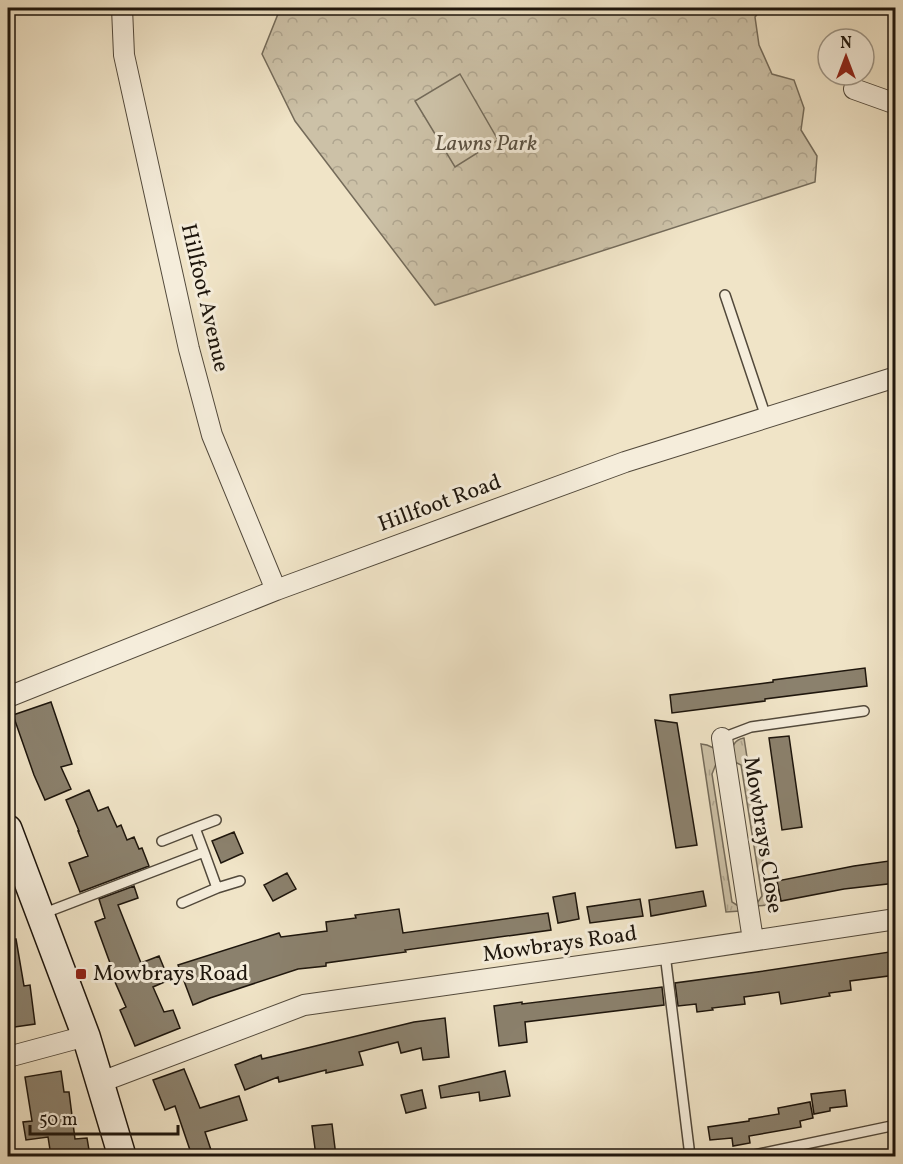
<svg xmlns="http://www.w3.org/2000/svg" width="903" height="1164" font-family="Vollkorn,serif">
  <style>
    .grass { fill: url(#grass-tufts); stroke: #746b5a; stroke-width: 1.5 }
    .park { fill: url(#park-crowns); stroke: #746b5a; stroke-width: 1.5 }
    .garden { fill: #ccc1a7; stroke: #746b5a; stroke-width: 1.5 }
    .building { fill: #8b816d; stroke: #1d150c; stroke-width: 1.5 }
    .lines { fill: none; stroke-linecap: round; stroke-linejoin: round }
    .service-casing { stroke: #52493b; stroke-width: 12 }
    .minor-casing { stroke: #52493b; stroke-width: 22 }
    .secondary-casing { stroke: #1d150c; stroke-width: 30 }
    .service { stroke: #f5eddb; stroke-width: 9 }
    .minor { stroke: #f5eddb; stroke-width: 20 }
    .secondary { stroke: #f5eddb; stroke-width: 27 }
    .poi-dot { fill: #8f2418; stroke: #f5eddb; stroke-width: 2 }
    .labels { text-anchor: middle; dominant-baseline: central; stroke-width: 6; stroke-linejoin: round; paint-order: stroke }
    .park-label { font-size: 22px; font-style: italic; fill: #5a5142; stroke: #f5eddb }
    .street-label { font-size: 22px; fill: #1d150c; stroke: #f5eddb }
    .poi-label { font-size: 22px; fill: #1d150c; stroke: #f5eddb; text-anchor: start }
  </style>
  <defs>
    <pattern id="grass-tufts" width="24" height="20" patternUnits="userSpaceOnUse" patternTransform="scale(1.5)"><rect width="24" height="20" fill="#ccc1a7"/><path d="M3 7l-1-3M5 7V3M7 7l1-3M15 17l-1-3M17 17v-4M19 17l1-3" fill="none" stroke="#afa58f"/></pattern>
    <pattern id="park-crowns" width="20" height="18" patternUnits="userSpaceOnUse" patternTransform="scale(1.5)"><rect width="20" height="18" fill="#ccc1a7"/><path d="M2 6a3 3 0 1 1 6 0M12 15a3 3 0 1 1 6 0" fill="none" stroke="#afa58f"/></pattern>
  </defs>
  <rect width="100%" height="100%" fill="#f0e4c7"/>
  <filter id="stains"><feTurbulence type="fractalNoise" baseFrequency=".00333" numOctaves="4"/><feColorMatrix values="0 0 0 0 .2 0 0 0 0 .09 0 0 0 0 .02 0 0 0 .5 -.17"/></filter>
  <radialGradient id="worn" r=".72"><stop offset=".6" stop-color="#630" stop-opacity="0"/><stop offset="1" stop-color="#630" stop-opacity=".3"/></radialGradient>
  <path class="grass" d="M 744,738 L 770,905 L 755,906 L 762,896 L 741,765 L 731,760 C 732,749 732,740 744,738 Z
    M 701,744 L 707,745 L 716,749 L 718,759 L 712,774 L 732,902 L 740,907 L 740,911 L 726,912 Z"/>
  <path class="park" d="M 285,8 L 762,8 L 755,17 L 759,45 L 772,74 L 794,80 L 804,108 L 801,130 L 817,156 L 815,182 L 435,305 L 295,121 L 262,54 L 278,14 Z"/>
  <path class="garden" d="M 460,74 L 498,140 L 455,167 L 415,101 Z"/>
  <path class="building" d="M 865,668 L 867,686 L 765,699 L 765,701 L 672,713 L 670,695 L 773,682 L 773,680 Z
    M 51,702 L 72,764 L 61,767 L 71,789 L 45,800 L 34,775 L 13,715 Z
    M 655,720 L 677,723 L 697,845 L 676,848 Z
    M 789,736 L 802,827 L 782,830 L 769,738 Z
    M 89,790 L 98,811 L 108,807 L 117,827 L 121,825 L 127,840 L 134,837 L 139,849 L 142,848 L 149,866 L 80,892 L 69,863 L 88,856 L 78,831 L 79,831 L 66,800 Z
    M 234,832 L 243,853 L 221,863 L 212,841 Z
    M 896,860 L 896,883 L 844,889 L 781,901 L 777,881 L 854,866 Z
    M 287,873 L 296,889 L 273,901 L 264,885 Z
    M 134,886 L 138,898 L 118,905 L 141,963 L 159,956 L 169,980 L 153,987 L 164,1012 L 173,1010 L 180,1028 L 135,1046 L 120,1010 L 126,1007 L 112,975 L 114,974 L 95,922 L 105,918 L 99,899 Z
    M 703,891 L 706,906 L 651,916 L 649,900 Z
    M 575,893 L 579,919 L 558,923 L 553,897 Z
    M 640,899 L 643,916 L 590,923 L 587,907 Z
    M 399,909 L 403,933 L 548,913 L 551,930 L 405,950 L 406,952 L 326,963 L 326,966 L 298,969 L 210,998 L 193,1005 L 178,965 L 279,933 L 281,937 L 327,931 L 326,922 L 356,918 L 355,915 Z
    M 8,939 L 16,939 L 24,986 L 30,985 L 35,1024 L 8,1028 Z
    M 896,951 L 896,975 L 850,981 L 851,990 L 829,993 L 830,996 L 781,1004 L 779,992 L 744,997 L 745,1004 L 712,1008 L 713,1010 L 697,1012 L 696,1004 L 678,1006 L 675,983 L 757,972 Z
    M 662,987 L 664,1005 L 525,1022 L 527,1042 L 499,1046 L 494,1006 L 522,1002 L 522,1004 Z
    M 445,1018 L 449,1057 L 423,1060 L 421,1048 L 401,1053 L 398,1042 L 359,1052 L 363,1065 L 326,1073 L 326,1070 L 279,1082 L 278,1077 L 245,1090 L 235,1065 L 261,1055 L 262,1059 L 414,1022 Z
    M 184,1069 L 200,1108 L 239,1096 L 247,1120 L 205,1132 L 213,1156 L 192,1156 L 175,1106 L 165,1110 L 153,1080 Z
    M 61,1071 L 64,1092 L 69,1092 L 75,1139 L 87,1138 L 90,1156 L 51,1156 L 48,1137 L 26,1140 L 23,1122 L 32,1121 L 25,1077 Z
    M 505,1071 L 510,1096 L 480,1101 L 479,1092 L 441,1098 L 439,1086 Z
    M 422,1090 L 426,1108 L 406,1113 L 401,1095 Z
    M 845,1090 L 847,1106 L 830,1108 L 830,1111 L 814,1114 L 811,1094 Z
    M 810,1102 L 813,1118 L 800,1121 L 801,1127 L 749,1136 L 750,1143 L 733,1146 L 732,1138 L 710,1140 L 708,1127 L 749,1121 L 749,1119 L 779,1114 L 778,1108 Z
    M 332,1124 L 336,1156 L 316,1156 L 312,1126 Z"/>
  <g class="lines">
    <defs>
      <path id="service" d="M 725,295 L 766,417
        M 722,738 L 751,727 L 864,711
        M 195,828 L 216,820
        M 162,841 L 195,828 L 204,852
        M 217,888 L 240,881
        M 42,914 L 204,852 L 217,888 L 182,903
        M 665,954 L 690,1156
        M 749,1156 L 896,1125"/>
      <path id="minor" d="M 122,8 L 124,55 L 189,349 L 212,435 L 276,590
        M 854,89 L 896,104
        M 8,697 L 276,590 L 625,462 L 896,377
        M 722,738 L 753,940
        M 8,1057 L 86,1036
        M 101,1082 L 304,1005 L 665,954 L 896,919"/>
      <path id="secondary" d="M 8,829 L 86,1036 L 122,1156"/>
    </defs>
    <use href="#service" class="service-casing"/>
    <use href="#minor" class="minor-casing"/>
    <use href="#secondary" class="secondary-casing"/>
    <use href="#service" class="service"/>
    <use href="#minor" class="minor"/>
    <use href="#secondary" class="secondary"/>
  </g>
  <rect class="poi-dot" x="75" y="968" width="12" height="12" rx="3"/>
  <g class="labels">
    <g class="park-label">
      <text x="486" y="144">Lawns Park</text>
    </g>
    <g class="street-label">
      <text transform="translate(204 298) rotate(77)">Hillfoot Avenue</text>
      <text transform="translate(440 504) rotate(-20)">Hillfoot Road</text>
      <text transform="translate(762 835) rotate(81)">Mowbrays Close</text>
      <text transform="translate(560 945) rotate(-8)">Mowbrays Road</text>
    </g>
    <g class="poi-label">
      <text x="93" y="974">Mowbrays Road</text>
    </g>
  </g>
  <rect width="903" height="1164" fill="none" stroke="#f0e4c7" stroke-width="30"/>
  <rect x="9" y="9" width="885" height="1146" fill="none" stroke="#1d150c" stroke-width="3"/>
  <rect x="15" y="15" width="873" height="1134" fill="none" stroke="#1d150c" stroke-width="1.5"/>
  <g transform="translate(846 57)"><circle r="28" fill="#f5eddb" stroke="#9f9788" stroke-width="1.5"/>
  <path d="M0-4.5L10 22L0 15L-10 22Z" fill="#8f2418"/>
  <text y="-9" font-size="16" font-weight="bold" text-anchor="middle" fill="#1d150c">N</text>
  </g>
  <path d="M30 1125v9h148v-9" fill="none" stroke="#1d150c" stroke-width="3"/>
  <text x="39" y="1125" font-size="18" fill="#1d150c" stroke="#f5eddb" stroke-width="4.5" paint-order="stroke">50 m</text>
  <rect width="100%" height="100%" filter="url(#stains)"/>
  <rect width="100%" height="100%" fill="url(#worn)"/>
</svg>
